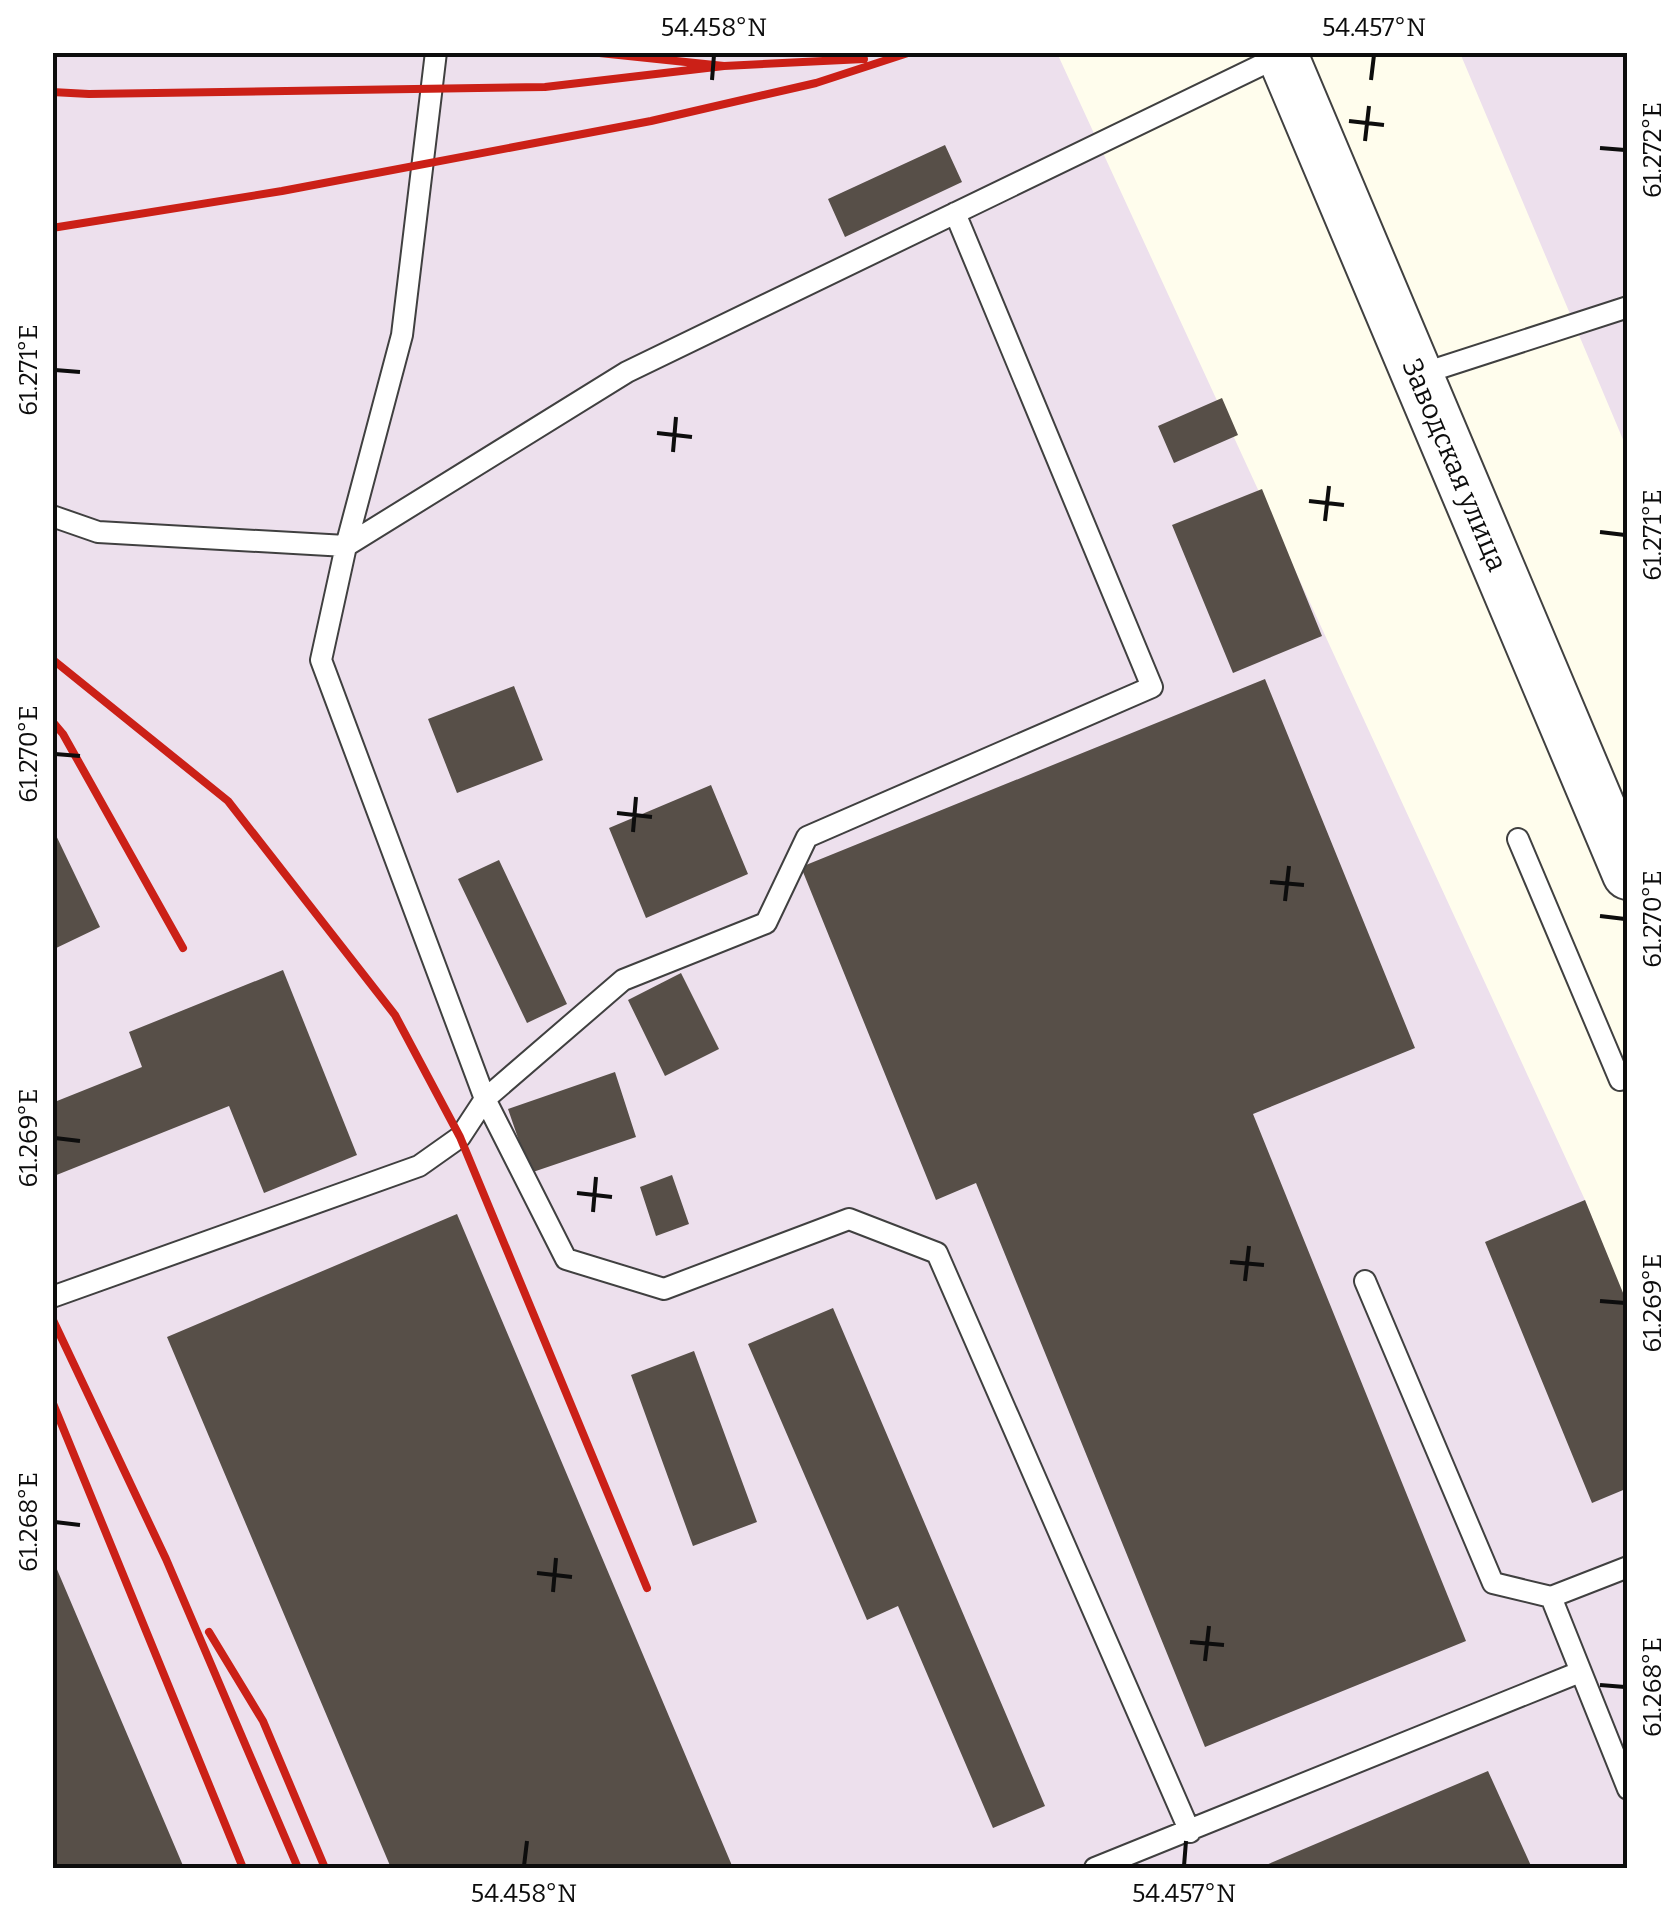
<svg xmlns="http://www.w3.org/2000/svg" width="1680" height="1921" font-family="Bitter,serif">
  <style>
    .industrial { fill: #ede0ed }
    .building { fill: #574f48 }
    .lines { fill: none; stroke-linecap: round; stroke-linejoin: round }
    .service-casing { stroke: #404040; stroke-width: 24 }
    .tertiary-casing { stroke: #404040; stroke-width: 54 }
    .service { stroke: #fff; stroke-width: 20 }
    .tertiary { stroke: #fff; stroke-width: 50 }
    .rail { stroke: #cb2017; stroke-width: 8 }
    .ticks { fill: none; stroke: #0d0d0d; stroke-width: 4 }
    .labels { text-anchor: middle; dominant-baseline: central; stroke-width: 10; stroke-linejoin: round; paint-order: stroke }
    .street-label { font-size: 28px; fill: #0d0d0d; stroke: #fff }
    .neatline { fill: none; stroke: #0d0d0d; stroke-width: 4 }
    .ticks-label { font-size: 25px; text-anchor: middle; fill: #0d0d0d }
  </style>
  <rect width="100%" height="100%" fill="#fffded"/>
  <path class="industrial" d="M 52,53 L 1057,53 L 1585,1200 L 1627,1305 L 1627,1868 L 53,1868 Z
    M 1460,53 L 1627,53 L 1627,449 Z"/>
  <path class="building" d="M 945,145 L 962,182 L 845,237 L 828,199 Z
    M 1222,398 L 1238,435 L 1174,463 L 1158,426 Z
    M 1262,489 L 1322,636 L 1233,673 L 1172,525 Z
    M 1265,679 L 1415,1048 L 1253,1114 L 1466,1641 L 1205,1747 L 976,1183 L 936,1200 L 801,867 Z
    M 514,686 L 543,760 L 457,793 L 428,719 Z
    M 711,785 L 748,874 L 646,918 L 609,828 Z
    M 52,827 L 100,927 L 52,950 Z
    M 499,860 L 567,1004 L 527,1023 L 458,879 Z
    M 283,970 L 357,1155 L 264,1193 L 229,1106 L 54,1176 L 52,1171 L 52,1103 L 142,1067 L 129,1032 Z
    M 681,973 L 719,1049 L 665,1076 L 628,1000 Z
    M 615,1072 L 636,1137 L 530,1173 L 508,1109 Z
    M 672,1175 L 689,1224 L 656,1236 L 640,1187 Z
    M 1585,1200 L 1628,1305 L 1628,1488 L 1592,1503 L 1485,1242 Z
    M 457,1214 L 733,1868 L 391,1868 L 167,1337 Z
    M 833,1308 L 1045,1806 L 993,1828 L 898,1606 L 867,1620 L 748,1344 Z
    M 694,1351 L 757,1522 L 693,1546 L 631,1375 Z
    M 52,1560 L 53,1560 L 184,1868 L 52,1868 Z
    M 1488,1771 L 1532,1868 L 1259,1868 Z"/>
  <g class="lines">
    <defs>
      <path id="service" d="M 436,52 L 402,335 L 346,546 L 321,660 L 485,1099 L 566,1259 L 664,1289 L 849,1219 L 937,1253 L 1190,1832
        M 1418,375 L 1628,307
        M 52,516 L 98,532 L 346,546 L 627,372 L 1282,55
        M 1518,839 L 1620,1080 L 1628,1077
        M 1365,1281 L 1493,1583 L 1551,1597 L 1628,1789
        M 52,1297 L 419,1166 L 460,1137 L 485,1099 L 623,980 L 766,923 L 807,837 L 1152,687 L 955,213
        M 1551,1597 L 1628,1567
        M 1095,1868 L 1580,1672"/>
      <g id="tertiary">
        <path id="s1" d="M 1281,52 L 1628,874"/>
      </g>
    </defs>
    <use href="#service" class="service-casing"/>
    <use href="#tertiary" class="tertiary-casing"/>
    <use href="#service" class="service"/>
    <use href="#tertiary" class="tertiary"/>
    <path class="rail" d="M 590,52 L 724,66 L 864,59
      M 52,92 L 89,94 L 545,87 L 724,66
      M 52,228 L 282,191 L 651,121 L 816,83 L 911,52
      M 52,659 L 228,801 L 395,1015 L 460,1137 L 647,1588
      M 52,721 L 63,734 L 183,948
      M 52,1318 L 166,1559 L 298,1868
      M 52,1401 L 243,1868
      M 209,1632 L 263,1721 L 325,1868"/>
  </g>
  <path class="ticks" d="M 712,80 L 714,55M 1371,80 L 1374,55M 1349,121 L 1384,125M 1365,141 L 1369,106M 1600,148 L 1625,150M 55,370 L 80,372M 657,433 L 692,437M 673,452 L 676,417M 1309,501 L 1344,505M 1325,521 L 1329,486M 1600,532 L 1625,535M 55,754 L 80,756M 617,813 L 652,817M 633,832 L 636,797M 1270,882 L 1304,885M 1285,901 L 1289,866M 1600,916 L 1625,919M 55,1138 L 80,1141M 577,1193 L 612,1197M 593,1212 L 596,1177M 1230,1262 L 1264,1265M 1245,1281 L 1249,1246M 1600,1301 L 1625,1303M 55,1522 L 80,1525M 537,1573 L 572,1577M 553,1592 L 556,1558M 1190,1642 L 1224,1645M 1205,1661 L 1209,1626M 1600,1685 L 1625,1687M 524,1866 L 527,1841M 1184,1866 L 1186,1841"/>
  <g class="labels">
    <g class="street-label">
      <text stroke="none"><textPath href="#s1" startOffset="448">Заводская улица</textPath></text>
    </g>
  </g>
  <rect width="1680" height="1921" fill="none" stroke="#ffffff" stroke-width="110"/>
  <rect x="55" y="55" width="1570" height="1811" class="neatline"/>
  <g class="ticks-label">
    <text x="714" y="36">54.458°N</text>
    <text x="1374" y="36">54.457°N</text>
    <text transform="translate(1652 150) rotate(-90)" y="9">61.272°E</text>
    <text transform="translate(28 370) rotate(-90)" y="9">61.271°E</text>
    <text transform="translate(1652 535) rotate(-90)" y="9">61.271°E</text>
    <text transform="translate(28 754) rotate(-90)" y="9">61.270°E</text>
    <text transform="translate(1652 919) rotate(-90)" y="9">61.270°E</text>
    <text transform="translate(28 1138) rotate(-90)" y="9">61.269°E</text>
    <text transform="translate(1652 1303) rotate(-90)" y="9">61.269°E</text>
    <text transform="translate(28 1522) rotate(-90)" y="9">61.268°E</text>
    <text transform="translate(1652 1687) rotate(-90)" y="9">61.268°E</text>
    <text x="524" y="1902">54.458°N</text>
    <text x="1184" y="1902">54.457°N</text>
  </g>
</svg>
